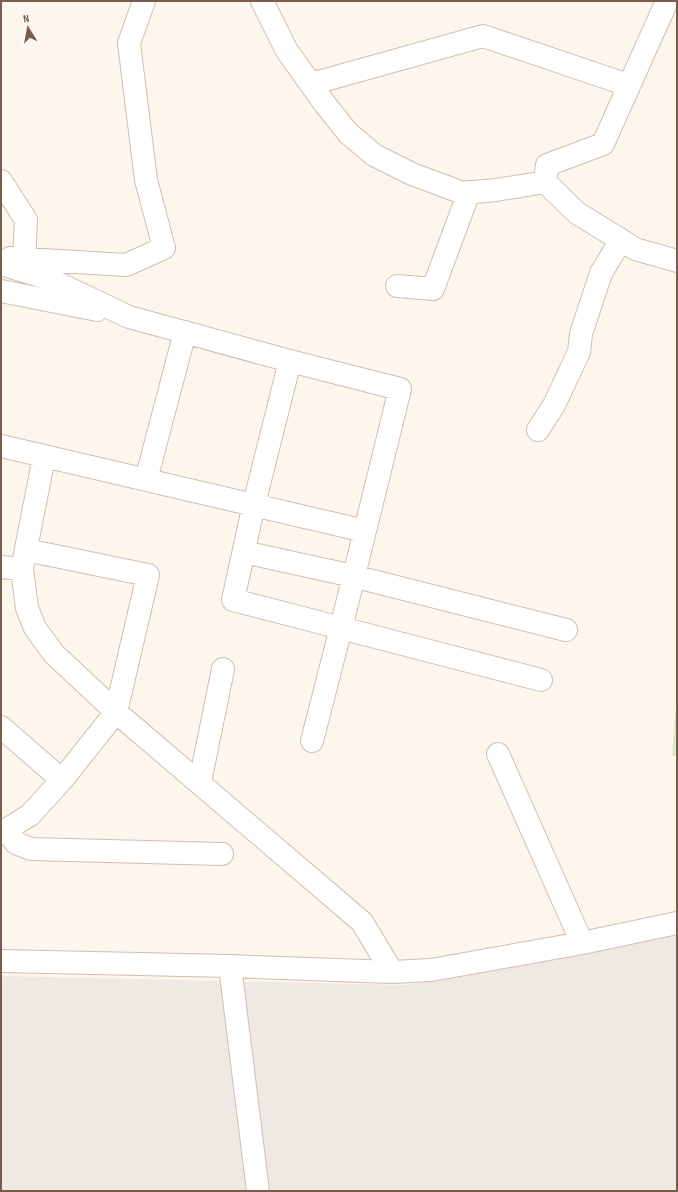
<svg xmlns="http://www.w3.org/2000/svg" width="678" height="1192" font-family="'Sofia Sans Condensed',sans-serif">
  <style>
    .industrial { fill: #efe9e4 }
    .green { fill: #d8ecc9 }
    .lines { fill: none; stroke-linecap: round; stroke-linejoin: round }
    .minor-casing { stroke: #d1beb0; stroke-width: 24 }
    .minor { stroke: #fff; stroke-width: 22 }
  </style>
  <rect width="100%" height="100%" fill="#fdf6ec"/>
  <path class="industrial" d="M 677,934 L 677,1191 L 1,1191 L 1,976 L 406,985 Z"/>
  <path class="green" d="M 677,694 L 677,755 L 672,756 Z"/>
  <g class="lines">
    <defs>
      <path id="minor" d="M 262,1 L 287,51 L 325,104 L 348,133 L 374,155 L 412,174 L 463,193 L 496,190 L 545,182
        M 311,84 L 483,36 L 628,85
        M 1,181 L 26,220 L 24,259
        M 545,182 L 547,165 L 603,144 L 667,1
        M 545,182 L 577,213 L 621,240 L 635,249 L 677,261
        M 10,258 L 126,265 L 164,248 L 146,180 L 129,43 L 144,1
        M 1,264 L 47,278 L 129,317 L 290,361 L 400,389 L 341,628 L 541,680
        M 397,286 L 433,289 L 469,192
        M 1,291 L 97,310
        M 290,361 L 254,504 L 233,600 L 341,628 L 312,741
        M 538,430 L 554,405 L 579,352 L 581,334 L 601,273 L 621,240
        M 1,446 L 365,531
        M 44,457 L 22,569 L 27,608 L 35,628 L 54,654 L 116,712 L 362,922 L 392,972
        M 146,480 L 185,332
        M 244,552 L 353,576 L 566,630
        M 1,567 L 22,569
        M 1,727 L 62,780
        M 498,754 L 582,943
        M 200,782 L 223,669
        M 6,830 L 16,843 L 31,849 L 222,854
        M 1,833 L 30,815 L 62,780 L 116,712 L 148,575 L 26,550
        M 1,961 L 230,966 L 392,972 L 431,970 L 582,943 L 677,923
        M 230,966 L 258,1191"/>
    </defs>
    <use href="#minor" class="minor-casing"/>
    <use href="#minor" class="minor"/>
  </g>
  <rect width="678" height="1192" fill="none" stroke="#7a5c4d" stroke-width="4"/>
  <g transform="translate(28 28) rotate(349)" stroke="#fffaf3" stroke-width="3" paint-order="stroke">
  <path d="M0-3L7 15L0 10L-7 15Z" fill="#7a5c4d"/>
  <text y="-6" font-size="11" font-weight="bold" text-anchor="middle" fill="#7a5c4d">N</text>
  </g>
</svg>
